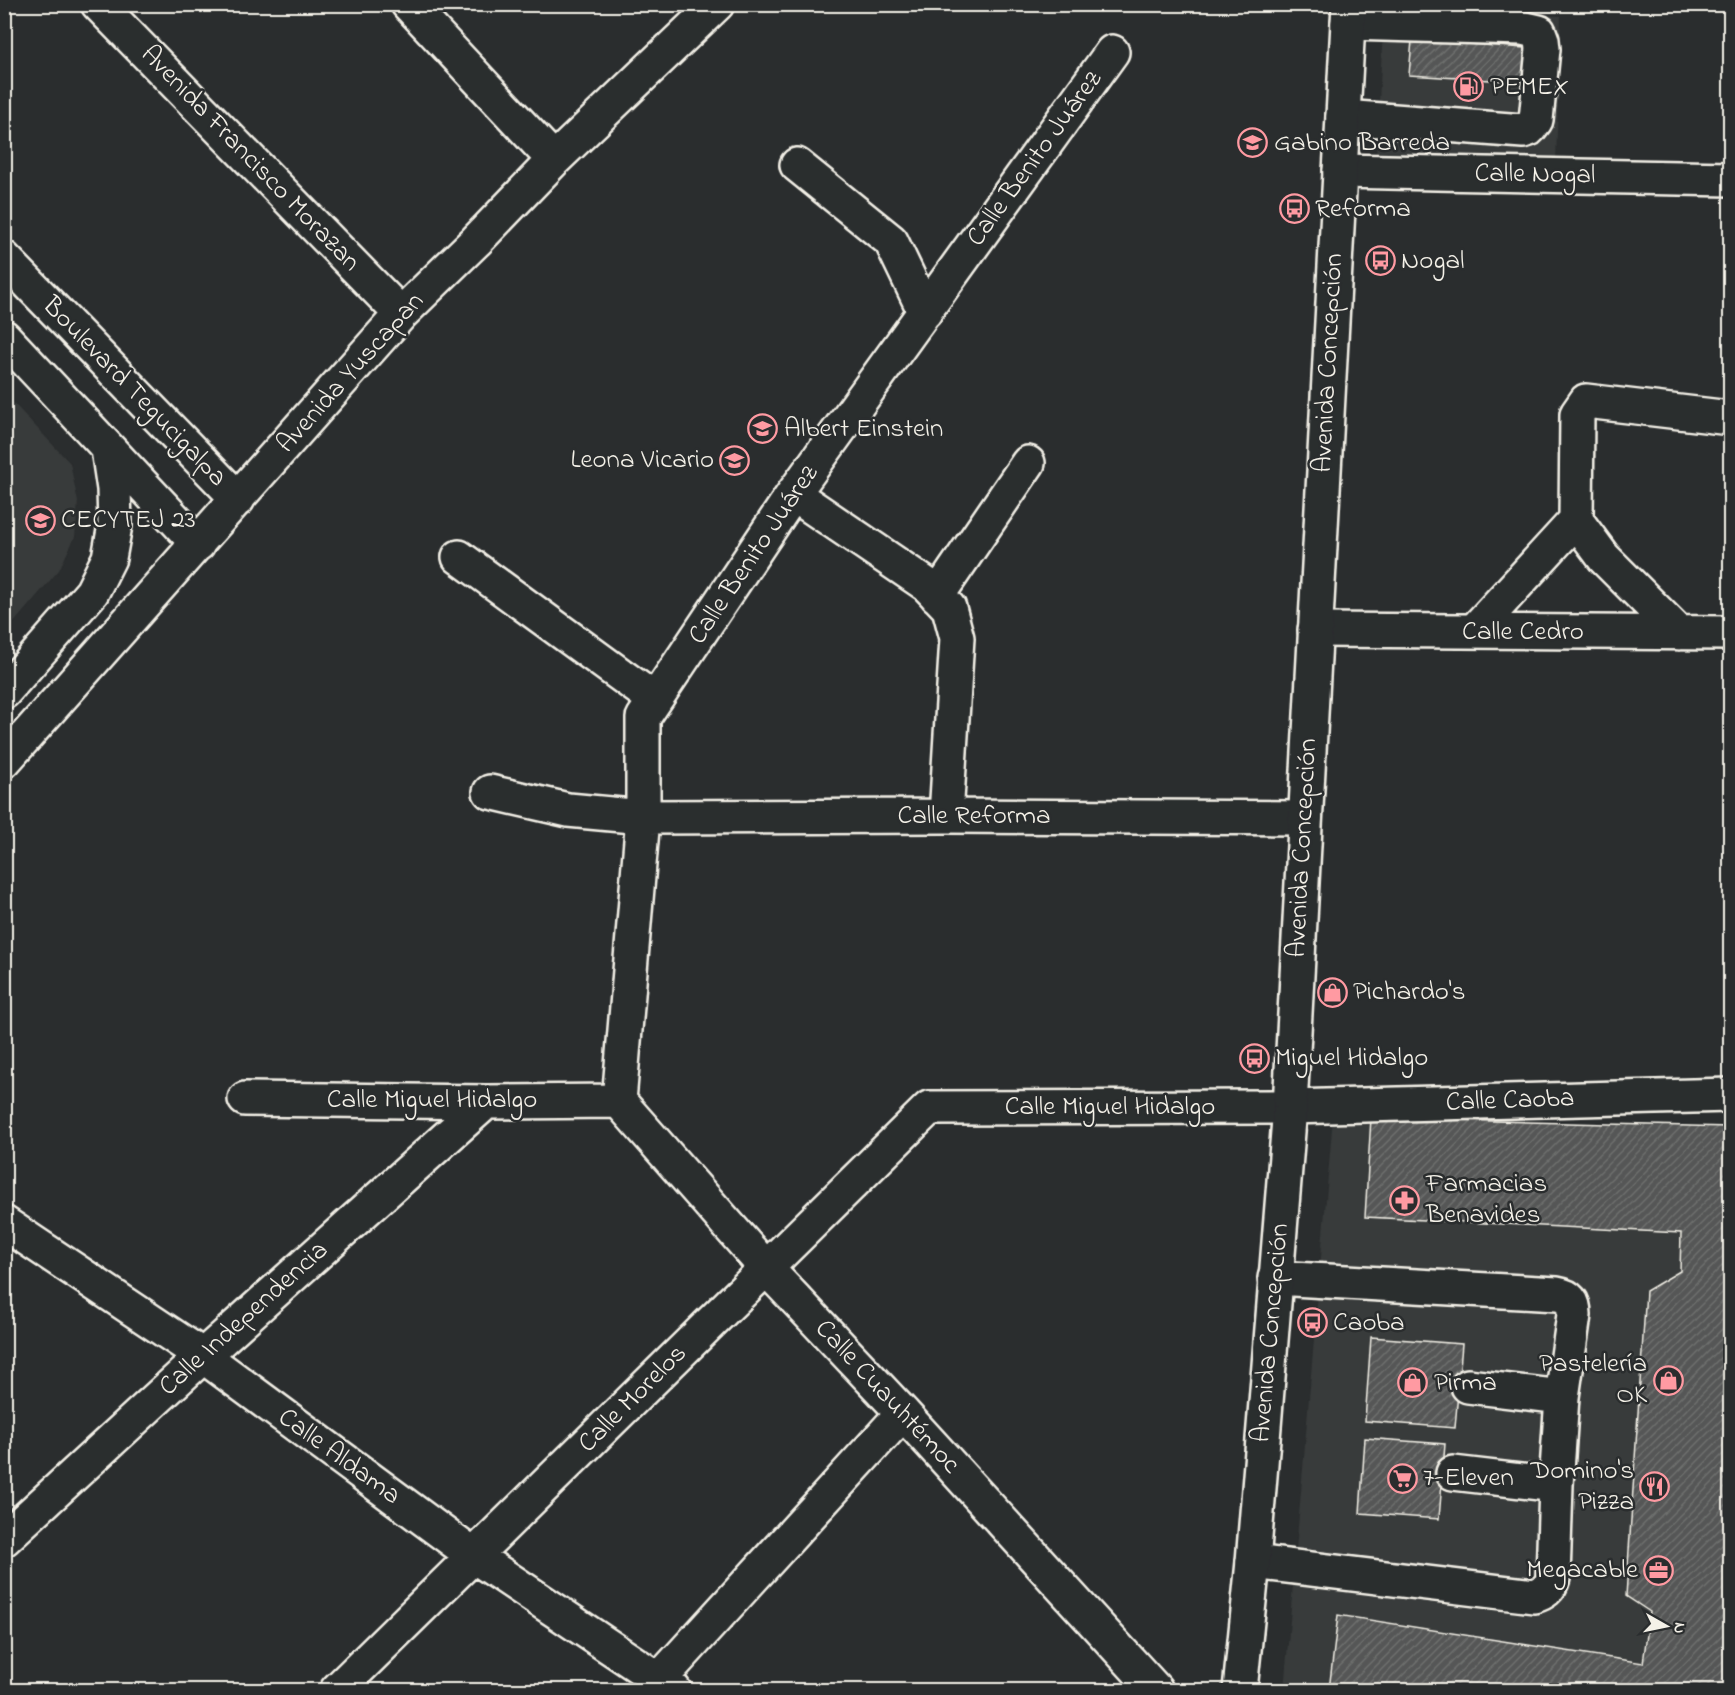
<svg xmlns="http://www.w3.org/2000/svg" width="1735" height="1695" font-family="'Indie Flower',sans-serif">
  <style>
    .built { fill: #373a3a }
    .building { fill: url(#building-hatch); stroke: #f4f1e8; stroke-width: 1.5 }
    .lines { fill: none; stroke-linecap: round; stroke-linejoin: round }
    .minor-casing { stroke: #f4f1e8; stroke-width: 38 }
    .major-casing { stroke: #f4f1e8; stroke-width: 38 }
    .minor { stroke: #2a2d2e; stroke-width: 33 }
    .major { stroke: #2a2d2e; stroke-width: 33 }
    .labels { text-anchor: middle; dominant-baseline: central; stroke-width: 5; stroke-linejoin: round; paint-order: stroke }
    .poi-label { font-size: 27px; fill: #f4f1e8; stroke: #2a2d2e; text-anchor: start }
    .street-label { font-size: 27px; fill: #f4f1e8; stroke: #2a2d2e }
  </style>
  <defs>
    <pattern id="building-hatch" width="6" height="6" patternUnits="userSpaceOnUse" patternTransform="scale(1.5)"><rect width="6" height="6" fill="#555756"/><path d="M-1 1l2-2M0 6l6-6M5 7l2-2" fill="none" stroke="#6e706e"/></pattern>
  </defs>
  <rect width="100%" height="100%" fill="#2a2d2e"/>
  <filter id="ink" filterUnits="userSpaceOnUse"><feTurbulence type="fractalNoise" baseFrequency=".0167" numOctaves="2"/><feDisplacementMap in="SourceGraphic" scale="12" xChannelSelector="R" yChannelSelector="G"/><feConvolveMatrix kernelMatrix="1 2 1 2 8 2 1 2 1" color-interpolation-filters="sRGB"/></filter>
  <g filter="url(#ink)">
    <path class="built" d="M 1384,10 L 1561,16 L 1556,161 L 1376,157 Z
      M 5,394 L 70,463 L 78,502 L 75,537 L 59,570 L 5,633 Z
      M 1333,1117 L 1730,1127 L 1730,1632 L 1727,1690 L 1284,1690 Z"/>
    <path class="building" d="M 1412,40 L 1525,48 L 1522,82 L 1409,75 Z
      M 1371,1118 L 1730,1127 L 1730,1632 L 1727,1690 L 1329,1690 L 1338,1615 L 1643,1663 L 1650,1612 L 1626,1596 L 1646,1291 L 1680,1271 L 1681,1233 L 1365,1217 Z
      M 1371,1337 L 1462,1344 L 1455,1428 L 1365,1421 Z
      M 1365,1438 L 1445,1444 L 1439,1519 L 1360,1513 Z"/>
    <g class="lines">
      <defs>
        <path id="minor" d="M 98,4 L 401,314
          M 408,4 L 554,160
          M 1343,117 L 1523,131 L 1529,129 L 1536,120 L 1543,49 L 1542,40 L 1539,32 L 1522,28 L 1348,23
          M 797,165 L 891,241 L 925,312
          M 1340,171 L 1730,179
          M 4,258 L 238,499
          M 4,337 L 198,544
          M 793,494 L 927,585 L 949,608 L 957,638 L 946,816
          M 459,557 L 655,700
          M 937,596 L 1028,463
          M 1315,630 L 1730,633
          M 1474,631 L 1576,520
          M 1679,633 L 1604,558 L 1576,520 L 1577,414 L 1586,401 L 1730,418
          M 4,692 L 92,592 L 109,558 L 115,525 L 114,489 L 108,449
          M 4,761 L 401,314 L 476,241 L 554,160 L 717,4
          M 490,792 L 568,810 L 643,817 L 946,816 L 1305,818
          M 245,1099 L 486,1102 L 619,1101
          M 619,1101 L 643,817 L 643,718 L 793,494 L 1112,52
          M 619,1101 L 766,1268 L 903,1413 L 1156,1690
          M 4,1223 L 203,1356 L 474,1556 L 674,1690
          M 1468,1386 L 1562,1397
          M 1453,1473 L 1556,1485
          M 4,1539 L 203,1356 L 486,1102
          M 1253,1562 L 1534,1596 C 1544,1593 1550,1589 1553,1578 L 1556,1485 L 1562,1397 L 1574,1315 C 1574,1302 1570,1296 1557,1294 L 1275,1278
          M 659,1680 L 903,1413
          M 337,1690 L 929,1108 L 1290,1107 L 1730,1095"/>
        <path id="major" d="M 1240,1690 L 1253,1562 L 1290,1107 L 1349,4"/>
      </defs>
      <use href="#minor" class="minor-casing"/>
      <use href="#major" class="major-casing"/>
      <use href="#minor" class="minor"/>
      <use href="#major" class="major"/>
    </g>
  </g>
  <defs>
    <symbol id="fuel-ring" viewBox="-11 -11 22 22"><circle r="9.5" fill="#2a2d2e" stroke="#ff9aa2" stroke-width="1.5"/><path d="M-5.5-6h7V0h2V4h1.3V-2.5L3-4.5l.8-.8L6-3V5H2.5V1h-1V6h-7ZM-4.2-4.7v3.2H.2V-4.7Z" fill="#ff9aa2"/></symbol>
    <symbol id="school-ring" viewBox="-11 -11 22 22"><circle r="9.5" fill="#2a2d2e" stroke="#ff9aa2" stroke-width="1.5"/><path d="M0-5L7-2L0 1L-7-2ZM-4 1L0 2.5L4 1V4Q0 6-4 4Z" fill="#ff9aa2"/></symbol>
    <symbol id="bus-ring" viewBox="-11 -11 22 22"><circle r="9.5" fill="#2a2d2e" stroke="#ff9aa2" stroke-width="1.5"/><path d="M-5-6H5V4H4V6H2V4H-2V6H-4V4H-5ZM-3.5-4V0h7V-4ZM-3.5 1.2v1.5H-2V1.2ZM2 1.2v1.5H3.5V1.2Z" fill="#ff9aa2"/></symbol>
    <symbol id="shop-ring" viewBox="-11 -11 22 22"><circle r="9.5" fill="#2a2d2e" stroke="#ff9aa2" stroke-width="1.5"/><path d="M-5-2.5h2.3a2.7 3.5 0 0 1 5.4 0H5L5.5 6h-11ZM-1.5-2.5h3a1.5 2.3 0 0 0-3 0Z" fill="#ff9aa2"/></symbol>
    <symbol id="pharmacy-ring" viewBox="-11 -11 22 22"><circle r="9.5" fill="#2a2d2e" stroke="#ff9aa2" stroke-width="1.5"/><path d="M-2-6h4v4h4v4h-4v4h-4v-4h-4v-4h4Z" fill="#ff9aa2"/></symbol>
    <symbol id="supermarket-ring" viewBox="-11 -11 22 22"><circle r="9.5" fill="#2a2d2e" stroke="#ff9aa2" stroke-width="1.5"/><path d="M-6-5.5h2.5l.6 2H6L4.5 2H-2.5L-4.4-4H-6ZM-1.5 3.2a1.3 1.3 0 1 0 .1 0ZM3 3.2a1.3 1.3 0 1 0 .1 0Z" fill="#ff9aa2"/></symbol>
    <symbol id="restaurant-ring" viewBox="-11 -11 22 22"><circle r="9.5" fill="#2a2d2e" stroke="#ff9aa2" stroke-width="1.5"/><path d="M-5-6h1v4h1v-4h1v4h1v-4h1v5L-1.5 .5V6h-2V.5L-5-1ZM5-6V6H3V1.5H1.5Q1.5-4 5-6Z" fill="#ff9aa2"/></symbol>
    <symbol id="office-ring" viewBox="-11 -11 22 22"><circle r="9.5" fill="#2a2d2e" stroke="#ff9aa2" stroke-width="1.5"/><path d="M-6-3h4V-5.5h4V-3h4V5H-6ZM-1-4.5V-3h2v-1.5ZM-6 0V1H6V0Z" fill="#ff9aa2"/></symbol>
  </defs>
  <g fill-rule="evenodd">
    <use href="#fuel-ring" x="1452" y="70" width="33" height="33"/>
    <use href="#school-ring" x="1236" y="126" width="33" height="33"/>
    <use href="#bus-ring" x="1278" y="192" width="33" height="33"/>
    <use href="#bus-ring" x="1364" y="244" width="33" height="33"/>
    <use href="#school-ring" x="746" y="412" width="33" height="33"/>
    <use href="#school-ring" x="718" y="444" width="33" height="33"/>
    <use href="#school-ring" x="24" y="504" width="33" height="33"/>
    <use href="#shop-ring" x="1316" y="976" width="33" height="33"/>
    <use href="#bus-ring" x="1238" y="1042" width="33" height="33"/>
    <use href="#pharmacy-ring" x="1388" y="1184" width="33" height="33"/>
    <use href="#bus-ring" x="1296" y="1306" width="33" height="33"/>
    <use href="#shop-ring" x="1652" y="1364" width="33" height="33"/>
    <use href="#shop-ring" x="1396" y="1366" width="33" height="33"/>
    <use href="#supermarket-ring" x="1386" y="1462" width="33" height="33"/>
    <use href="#restaurant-ring" x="1638" y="1470" width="33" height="33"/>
    <use href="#office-ring" x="1642" y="1554" width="33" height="33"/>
  </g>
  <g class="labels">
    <g class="poi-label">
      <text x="1490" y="87">PEMEX</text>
      <text x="1274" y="143">Gabino Barreda</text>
      <text x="1315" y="209">Reforma</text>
      <text x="1401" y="261">Nogal</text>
      <text x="784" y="429">Albert Einstein</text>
      <text x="714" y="460" text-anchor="end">Leona Vicario</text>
      <text x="61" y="520">CECYTEJ 23</text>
      <text x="1353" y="992">Pichardo's</text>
      <text x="1275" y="1058">Miguel Hidalgo</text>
      <text x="1426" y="1184">Farmacias<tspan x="1426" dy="31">Benavides</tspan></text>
      <text x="1333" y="1323">Caoba</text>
      <text x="1647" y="1364" text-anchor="end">Pastelería<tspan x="1647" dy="31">OK</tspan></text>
      <text x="1434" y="1383">Pirma</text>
      <text x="1634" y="1471" text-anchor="end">Domino's<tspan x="1634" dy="31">Pizza</tspan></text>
      <text x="1423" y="1478">7-Eleven</text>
      <text x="1638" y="1570" text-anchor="end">Megacable</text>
    </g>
    <g class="street-label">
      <text transform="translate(250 159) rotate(46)">Avenida Francisco Morazan</text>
      <text transform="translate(1035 159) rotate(-54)">Calle Benito Juárez</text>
      <text transform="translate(1535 175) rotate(1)">Calle Nogal</text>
      <text transform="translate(1329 363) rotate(-87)">Avenida Concepción</text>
      <text transform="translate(351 373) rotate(-48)">Avenida Yuscapan</text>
      <text transform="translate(134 392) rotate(46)">Boulevard Tegucigalpa</text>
      <text transform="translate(754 555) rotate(-56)">Calle Benito Juárez</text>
      <text x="1523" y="632">Calle Cedro</text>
      <text x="974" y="816">Calle Reforma</text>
      <text transform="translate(1303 848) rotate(-87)">Avenida Concepción</text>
      <text x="432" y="1100">Calle Miguel Hidalgo</text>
      <text transform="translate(1510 1101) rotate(-2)">Calle Caoba</text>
      <text x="1110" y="1107">Calle Miguel Hidalgo</text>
      <text transform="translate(244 1319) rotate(-42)">Calle Independencia</text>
      <text transform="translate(1271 1333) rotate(-85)">Avenida Concepción</text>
      <text transform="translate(887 1397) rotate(47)">Calle Cuauhtémoc</text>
      <text transform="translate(633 1399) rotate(-45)">Calle Morelos</text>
      <text transform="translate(339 1457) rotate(36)">Calle Aldama</text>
    </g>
  </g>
  <rect width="1735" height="1695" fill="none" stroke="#2a2d2e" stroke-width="24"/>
  <rect x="12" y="12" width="1711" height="1671" fill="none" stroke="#f4f1e8" stroke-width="2" filter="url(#ink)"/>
  <g transform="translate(1666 1626) rotate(99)" stroke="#2a2d2e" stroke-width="4.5" paint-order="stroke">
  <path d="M0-4.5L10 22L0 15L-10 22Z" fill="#f4f1e8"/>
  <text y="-9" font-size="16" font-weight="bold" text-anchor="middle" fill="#f4f1e8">N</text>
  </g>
</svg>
